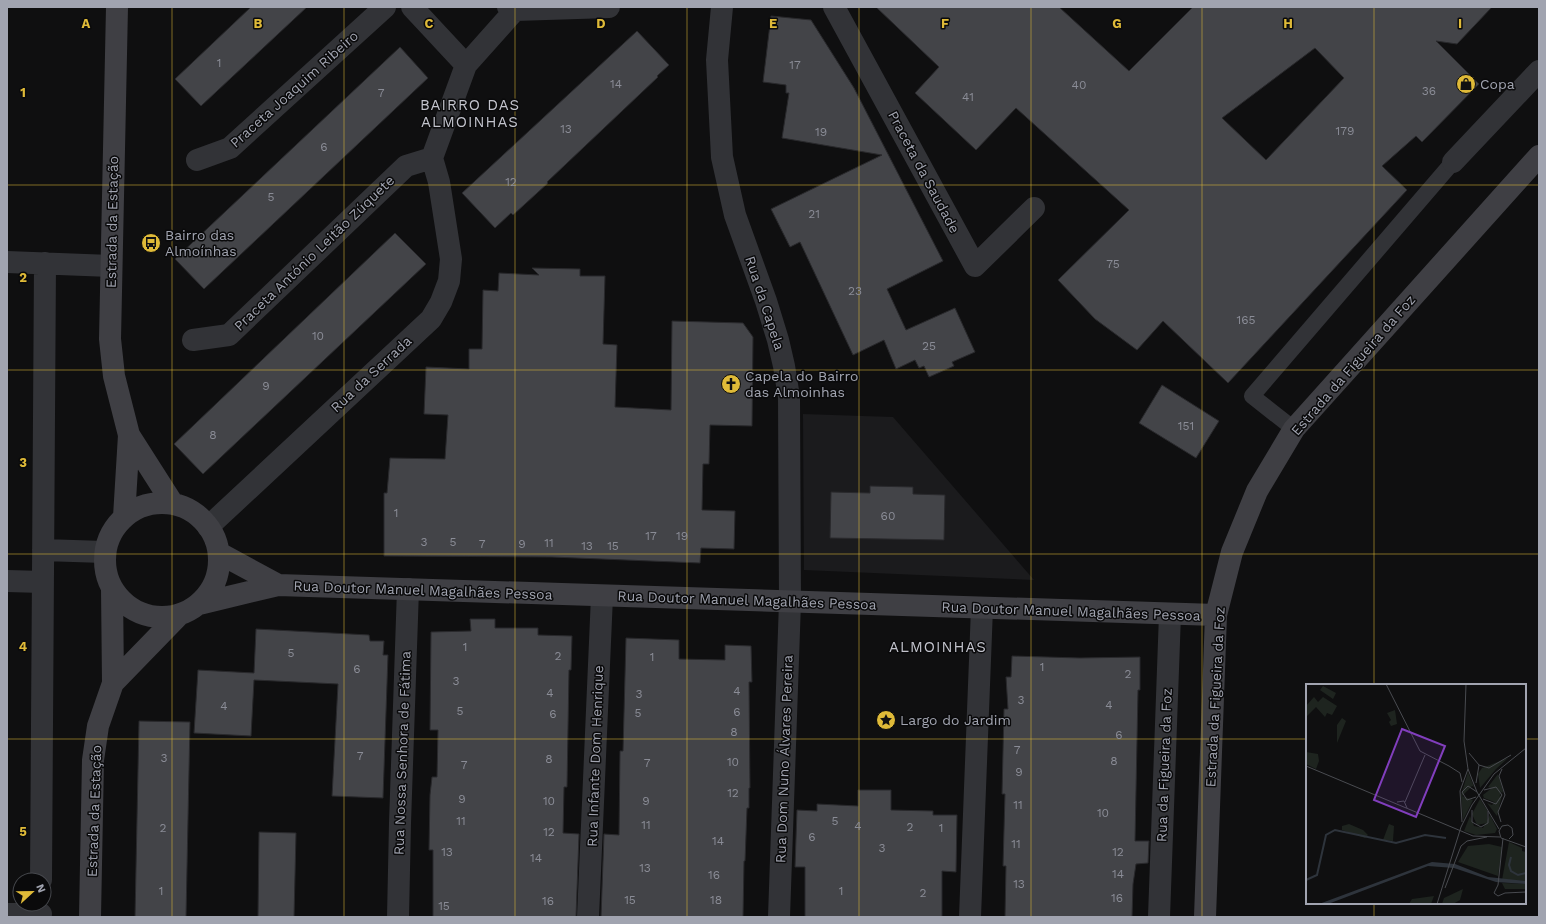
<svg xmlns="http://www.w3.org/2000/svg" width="1546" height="924" font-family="'Work Sans',sans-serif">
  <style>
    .built { fill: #1b1b1d }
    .building { fill: #434448; stroke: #29292c; fill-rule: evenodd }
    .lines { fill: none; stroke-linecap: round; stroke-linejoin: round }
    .lane { stroke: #323337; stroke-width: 16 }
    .street { stroke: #323337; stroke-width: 22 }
    .secondary { stroke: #3f3f44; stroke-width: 22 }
    .grid { fill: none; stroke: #dfba38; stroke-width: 1; stroke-opacity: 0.55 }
    .labels { text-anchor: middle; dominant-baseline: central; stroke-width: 3; stroke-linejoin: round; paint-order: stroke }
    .number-label { font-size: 12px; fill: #8a8c96 }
    .poi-label { font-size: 14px; fill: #a1a4b0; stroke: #0a0a0b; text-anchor: start }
    .street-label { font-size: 14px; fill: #a1a4b0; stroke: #0a0a0b }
    .neighbourhood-label { font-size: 15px; letter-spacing: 1px; fill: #c2c3cc; stroke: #0a0a0b }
    .inset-river { fill: none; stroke: #2e343c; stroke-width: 2 }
    .inset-road { fill: none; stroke: #494b50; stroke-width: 1 }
    .view { fill: #813ebd; fill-opacity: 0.15; stroke: #813ebd; stroke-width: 2 }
    .inset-edge { fill: none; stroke: #a1a4b0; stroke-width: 2 }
    .grid-label { font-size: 13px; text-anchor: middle; font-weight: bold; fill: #dfba38; stroke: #0a0a0b; stroke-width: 3; stroke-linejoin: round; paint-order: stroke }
  </style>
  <rect width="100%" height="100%" fill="#0f0f10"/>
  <path class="built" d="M 803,414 L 893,417 L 1034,580 L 804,570 Z"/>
  <path class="building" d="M 251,7 L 307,7 L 201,106 L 175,79 Z
    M 876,7 L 1059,7 L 1129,71 L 1193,7 L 1492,7 L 1457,44 L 1436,41 L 1479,84 L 1422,142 L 1416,136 L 1382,166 L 1407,190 L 1228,383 L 1163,321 L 1137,350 L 1095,319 L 1058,280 L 1129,210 L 1016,108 L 976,150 L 915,93 L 939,67 ZM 1315,48 L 1344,78 L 1266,160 L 1222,118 Z
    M 771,16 L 811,20 L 854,88 L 943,261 L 887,289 L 906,330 L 955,308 L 975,352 L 952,362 L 954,366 L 929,377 L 924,366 L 919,368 L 915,360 L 896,369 L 884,340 L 853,355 L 800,242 L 790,247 L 771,209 L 882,155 L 782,138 L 789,93 L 786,93 L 786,85 L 763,82 Z
    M 637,31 L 669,65 L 657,76 L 658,77 L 547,182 L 548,183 L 513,215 L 511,213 L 495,228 L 462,193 Z
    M 400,47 L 428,78 L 204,289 L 175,259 Z
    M 395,233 L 426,264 L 203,474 L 174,444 Z
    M 532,268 L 580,269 L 580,276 L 605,276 L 603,344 L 617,345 L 615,407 L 671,410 L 672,321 L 743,323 L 753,337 L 752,426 L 710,425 L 709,464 L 703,464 L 702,510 L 735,511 L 734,549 L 701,548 L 700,563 L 552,557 L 384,556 L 384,493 L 387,493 L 390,458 L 445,459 L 448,415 L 424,414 L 426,367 L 469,369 L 469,349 L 482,349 L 483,290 L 498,291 L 499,273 L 539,275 Z
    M 1162,385 L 1219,421 L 1196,458 L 1139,423 Z
    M 870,486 L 913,487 L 913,494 L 945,495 L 944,540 L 830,538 L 831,492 L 870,493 Z
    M 470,619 L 495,619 L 495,628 L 538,628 L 538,635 L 572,636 L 571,670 L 569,670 L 567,787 L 564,787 L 563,833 L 579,834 L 576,917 L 433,917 L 433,850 L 429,850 L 430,795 L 432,777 L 437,777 L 438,730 L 430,730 L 431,632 L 471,631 Z
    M 256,629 L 369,635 L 370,641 L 384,641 L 383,655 L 388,655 L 383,798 L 332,796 L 338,684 L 254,680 L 251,736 L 194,733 L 198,670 L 254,673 Z
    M 626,638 L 679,640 L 679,659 L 725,660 L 725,645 L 751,646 L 752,682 L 749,682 L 750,788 L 749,788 L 749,808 L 747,808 L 745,861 L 744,861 L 743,917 L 601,917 L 604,834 L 619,835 L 620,751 L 623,751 Z
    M 1012,656 L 1080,658 L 1140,657 L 1140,690 L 1138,690 L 1135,841 L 1149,841 L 1148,863 L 1136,864 L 1133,884 L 1132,917 L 1005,917 L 1006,866 L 1003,866 L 1005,794 L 1002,794 L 1004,709 L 1008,709 L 1006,677 L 1011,677 Z
    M 139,721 L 190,722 L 186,917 L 135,917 Z
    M 858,790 L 891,790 L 891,810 L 933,811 L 933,815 L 957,815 L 956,872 L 942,871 L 942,917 L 805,917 L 805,867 L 795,867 L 797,810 L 817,811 L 817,804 L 858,806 Z
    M 259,832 L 296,833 L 294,917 L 258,917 Z"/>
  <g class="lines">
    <path class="lane" d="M 1294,429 L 1252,396 L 1453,162"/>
    <path class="street" d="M 412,7 L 466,65
      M 508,7 L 515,10 L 609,7
      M 722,7 L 717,60 L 722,157 L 735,215 L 766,301 L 778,340 L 784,366 L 789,397 L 790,602 L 779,917
      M 834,7 L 975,266 L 1034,208
      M 197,160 L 230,148 L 385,7
      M 1453,162 L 1539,71
      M 7,262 L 111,266
      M 193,340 L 229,335 L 406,166 L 432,158
      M 208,527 L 431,319 L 441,302 L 449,281 L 451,259 L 439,182 L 432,158 L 466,65 L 515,10
      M 43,550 L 104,552
      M 7,581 L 43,582
      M 41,880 L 45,263
      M 7,914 L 41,914
      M 398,917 L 400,823 L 408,589
      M 588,917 L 602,596
      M 970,917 L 982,608
      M 1159,917 L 1170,614"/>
    <path class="secondary" d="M 117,7 L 110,339 L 114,376 L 129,435 L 173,504
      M105 560a57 57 0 1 1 114 0a57 57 0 1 1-114 0Z
      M 124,517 L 129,435
      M 219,553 L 278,585
      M 112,589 L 113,683
      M 199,604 L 278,585 L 1216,615
      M 90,917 L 93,760 L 98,726 L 113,683 L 179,615
      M 1205,917 L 1216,615 L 1232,552 L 1257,491 L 1294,429 L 1539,156"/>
  </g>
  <path class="grid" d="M 172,7 L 172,917M 344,7 L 344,917M 515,7 L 515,917M 687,7 L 687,917M 859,7 L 859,917M 1031,7 L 1031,917M 1202,7 L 1202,917M 1374,7 L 1374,685M 7,185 L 1539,185M 7,370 L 1539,370M 7,554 L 1539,554M 7,739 L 1307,739M 1525,739 L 1539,739M 1374,903 L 1374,917"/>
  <defs>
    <symbol id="shop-disc" viewBox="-11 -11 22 22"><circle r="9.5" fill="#dfba38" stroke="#0a0a0b"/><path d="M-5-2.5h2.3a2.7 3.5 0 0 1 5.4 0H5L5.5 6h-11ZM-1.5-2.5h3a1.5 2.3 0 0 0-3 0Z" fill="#111"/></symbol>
    <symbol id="bus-disc" viewBox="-11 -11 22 22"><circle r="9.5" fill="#dfba38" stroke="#0a0a0b"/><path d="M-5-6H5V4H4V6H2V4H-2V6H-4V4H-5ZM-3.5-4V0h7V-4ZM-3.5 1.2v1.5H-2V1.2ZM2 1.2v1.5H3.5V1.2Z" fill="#111"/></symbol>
    <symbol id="church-disc" viewBox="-11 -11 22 22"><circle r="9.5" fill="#dfba38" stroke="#0a0a0b"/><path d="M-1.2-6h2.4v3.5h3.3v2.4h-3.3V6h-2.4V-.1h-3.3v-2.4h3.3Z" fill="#111"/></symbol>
    <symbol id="sight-disc" viewBox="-11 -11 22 22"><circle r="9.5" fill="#dfba38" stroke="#0a0a0b"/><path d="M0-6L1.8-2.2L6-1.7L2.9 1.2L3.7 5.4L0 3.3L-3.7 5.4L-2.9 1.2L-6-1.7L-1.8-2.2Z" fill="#111"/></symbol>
  </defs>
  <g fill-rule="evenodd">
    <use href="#shop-disc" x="1455" y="73" width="22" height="22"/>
    <use href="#bus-disc" x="140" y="232" width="22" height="22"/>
    <use href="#church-disc" x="720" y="373" width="22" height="22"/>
    <use href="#sight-disc" x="875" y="709" width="22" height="22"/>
  </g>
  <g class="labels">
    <g class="number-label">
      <text x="219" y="63">1</text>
      <text x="795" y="65">17</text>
      <text x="616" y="84">14</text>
      <text x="1079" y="85">40</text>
      <text x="1429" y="91">36</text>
      <text x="381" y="93">7</text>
      <text x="968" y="97">41</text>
      <text x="566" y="129">13</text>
      <text x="1345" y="131">179</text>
      <text x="821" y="132">19</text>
      <text x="324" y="147">6</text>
      <text x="511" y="182">12</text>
      <text x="271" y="197">5</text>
      <text x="814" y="214">21</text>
      <text x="1113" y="264">75</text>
      <text x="855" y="291">23</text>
      <text x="1246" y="320">165</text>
      <text x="318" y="336">10</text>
      <text x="929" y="346">25</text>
      <text x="266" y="386">9</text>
      <text x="1186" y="426">151</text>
      <text x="213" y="435">8</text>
      <text x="396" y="513">1</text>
      <text x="888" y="516">60</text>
      <text x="651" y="536">17</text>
      <text x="682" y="536">19</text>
      <text x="424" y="542">3</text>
      <text x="453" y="542">5</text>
      <text x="549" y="543">11</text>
      <text x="482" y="544">7</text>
      <text x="522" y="544">9</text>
      <text x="587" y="546">13</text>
      <text x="613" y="546">15</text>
      <text x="465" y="647">1</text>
      <text x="291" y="653">5</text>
      <text x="558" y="656">2</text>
      <text x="652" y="657">1</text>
      <text x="1042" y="667">1</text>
      <text x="357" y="669">6</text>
      <text x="1128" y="674">2</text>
      <text x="456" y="681">3</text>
      <text x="737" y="691">4</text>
      <text x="550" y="693">4</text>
      <text x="639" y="694">3</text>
      <text x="1021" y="700">3</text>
      <text x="1109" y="705">4</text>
      <text x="224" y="706">4</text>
      <text x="460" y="711">5</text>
      <text x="737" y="712">6</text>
      <text x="638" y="713">5</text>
      <text x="553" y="714">6</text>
      <text x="734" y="732">8</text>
      <text x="1119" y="735">6</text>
      <text x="1017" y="750">7</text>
      <text x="360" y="756">7</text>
      <text x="164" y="758">3</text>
      <text x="549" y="759">8</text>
      <text x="1114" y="761">8</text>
      <text x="733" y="762">10</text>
      <text x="647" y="763">7</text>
      <text x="464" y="765">7</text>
      <text x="1019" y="772">9</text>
      <text x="733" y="793">12</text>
      <text x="462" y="799">9</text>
      <text x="549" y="801">10</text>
      <text x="646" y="801">9</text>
      <text x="1018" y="805">11</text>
      <text x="1103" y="813">10</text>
      <text x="461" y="821">11</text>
      <text x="835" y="821">5</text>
      <text x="646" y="825">11</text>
      <text x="858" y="826">4</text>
      <text x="910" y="827">2</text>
      <text x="163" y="828">2</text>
      <text x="941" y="828">1</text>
      <text x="549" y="832">12</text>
      <text x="812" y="837">6</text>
      <text x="718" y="841">14</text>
      <text x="1016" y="844">11</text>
      <text x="882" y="848">3</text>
      <text x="447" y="852">13</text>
      <text x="1118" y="852">12</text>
      <text x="536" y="858">14</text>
      <text x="645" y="868">13</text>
      <text x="1118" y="874">14</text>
      <text x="714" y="875">16</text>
      <text x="1019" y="884">13</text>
      <text x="161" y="891">1</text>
      <text x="841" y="891">1</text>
      <text x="923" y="893">2</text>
      <text x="1117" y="898">16</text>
      <text x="630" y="900">15</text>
      <text x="716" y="900">18</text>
      <text x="548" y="901">16</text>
      <text x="444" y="906">15</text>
    </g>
    <g class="poi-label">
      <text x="1480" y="84">Copa</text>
      <text x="165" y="235">Bairro das<tspan x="165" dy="16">Almoínhas</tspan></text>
      <text x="745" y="376">Capela do Bairro<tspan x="745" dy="16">das Almoinhas</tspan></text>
      <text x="900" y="720">Largo do Jardim</text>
    </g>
    <g class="street-label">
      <text transform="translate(294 89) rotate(-42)">Praceta Joaquim Ribeiro</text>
      <text transform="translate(924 172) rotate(62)">Praceta da Saudade</text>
      <text transform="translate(112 222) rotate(-89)">Estrada da Estação</text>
      <text transform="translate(314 253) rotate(-44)">Praceta António Leitão Zúquete</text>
      <text transform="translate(765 303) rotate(72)">Rua da Capela</text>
      <text transform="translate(1353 365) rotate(-49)">Estrada da Figueira da Foz</text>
      <text transform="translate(371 374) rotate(-43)">Rua da Serrada</text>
      <text transform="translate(423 590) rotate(2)">Rua Doutor Manuel Magalhães Pessoa</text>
      <text transform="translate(747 600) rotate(2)">Rua Doutor Manuel Magalhães Pessoa</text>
      <text transform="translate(1071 611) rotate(2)">Rua Doutor Manuel Magalhães Pessoa</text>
      <text transform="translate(1215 697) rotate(-87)">Estrada da Figueira da Foz</text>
      <text transform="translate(402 753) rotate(-88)">Rua Nossa Senhora de Fátima</text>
      <text transform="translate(595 756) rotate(-88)">Rua Infante Dom Henrique</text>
      <text transform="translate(784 759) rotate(-88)">Rua Dom Nuno Álvares Pereira</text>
      <text transform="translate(1164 765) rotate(-88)">Rua da Figueira da Foz</text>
      <text transform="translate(94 811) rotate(-88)">Estrada da Estação</text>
    </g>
    <g class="neighbourhood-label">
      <text x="470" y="105">BAIRRO DAS<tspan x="470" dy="17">ALMOINHAS</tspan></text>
      <text x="938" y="647">ALMOINHAS</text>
    </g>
  </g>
  <g transform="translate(1306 684)">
    <rect width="220" height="220" fill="#0f0f10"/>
    <path d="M 17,2 L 30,9 L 27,15 L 14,6 ZM 8,13 L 12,18 L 17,13 L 31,22 L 26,31 L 21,29 L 19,33 L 10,23 L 0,33 L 0,22 ZM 89,26 L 91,40 L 85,42 L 83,38 L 85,36 L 81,29 ZM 36,34 L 40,37 L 31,59 L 31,41 ZM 0,68 L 12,70 L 13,77 L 10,85 L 0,80 ZM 202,74 L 190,85 L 174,104 L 172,90 L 176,84 ZM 162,88 L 168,103 L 166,102 L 156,112 L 167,116 L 157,136 L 155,111 ZM 192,90 L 197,107 L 191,132 L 181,119 L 186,121 L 197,109 L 182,103 ZM 187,103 L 195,109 L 191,119 L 178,114 L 177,111 ZM 174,115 L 181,126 L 181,139 L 171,141 L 166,130 ZM 184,131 L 191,145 L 189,149 L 170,151 L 158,147 L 164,132 L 168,142 L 177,144 ZM 128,212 L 125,220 L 103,220 L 106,215 Z" fill="#1e241f"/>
    <path d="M 43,140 L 57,146 L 62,151 L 59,154 L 36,146 L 36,142 ZM 157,205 L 154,216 L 147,220 L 136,220 L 138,214 Z" fill="#1e241f"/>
    <path d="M 203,158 L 216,164 L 216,167 L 220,168 L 220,197 L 196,196 ZM 196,199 L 220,200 L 220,205 L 199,205 Z" fill="#1e241f"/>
    <path d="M 83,140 L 88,142 L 87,157 L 77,156 Z" fill="#1e241f"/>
    <path d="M 183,160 L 196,163 L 192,192 L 152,178 L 162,162 Z" fill="#1e241f"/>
    <path d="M 126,178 L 149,180 L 182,193 L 220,197 L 220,200 L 190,198 L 148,184 L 122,182 L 22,220 L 13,220 Z" fill="#2e343c"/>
    <path class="inset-river" d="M 205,173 L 203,181 L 205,187 L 212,191 L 220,189M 0,196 L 11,191 L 20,151 L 29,146 L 90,159 L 119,151 L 140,154"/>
    <path class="inset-road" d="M 80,0 L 114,67 L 143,82M 160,0 L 158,57 L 162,85 L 171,108 L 193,145M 163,69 L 173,81 L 170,99M 173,81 L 183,84 L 205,71M 0,82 L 167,152 L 194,153M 143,82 L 154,89 L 156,98M 170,113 L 161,116 L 156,108 L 162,102 L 171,108M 177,115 L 190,120 L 196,111 L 190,103 L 178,106M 91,118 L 98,117 L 101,124M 99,118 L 119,71M 166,126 L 166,138 L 175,143 L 182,139 L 182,127M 156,138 L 154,107 L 162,85M 195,138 L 192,128 L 199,111 L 193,92 L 196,85M 197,154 L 192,201 L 188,209 L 192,212 L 199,209 L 220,208M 203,155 L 207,151 L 206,144 L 202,141 L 196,142 L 193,147 L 195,154 L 220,163M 139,204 L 155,162 L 161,157 L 181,153M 131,220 L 155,143 L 166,121 L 188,90 L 220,64"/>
    <path class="view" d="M 96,45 L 139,62 L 110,133 L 68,116 Z"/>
    <rect width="220" height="220" class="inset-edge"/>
  </g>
  <g class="grid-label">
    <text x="86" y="28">A</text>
    <text x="258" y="28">B</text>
    <text x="429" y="28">C</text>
    <text x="601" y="28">D</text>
    <text x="773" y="28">E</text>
    <text x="945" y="28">F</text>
    <text x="1117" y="28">G</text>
    <text x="1288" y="28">H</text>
    <text x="1460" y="28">I</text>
    <text x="23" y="97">1</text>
    <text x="23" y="282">2</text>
    <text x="23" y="467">3</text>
    <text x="23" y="651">4</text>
    <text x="23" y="836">5</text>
  </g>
  <rect width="1546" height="924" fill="none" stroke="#a1a4b0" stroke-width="16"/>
  <g transform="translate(32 892) rotate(68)"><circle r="19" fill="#0a0a0b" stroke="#46484d"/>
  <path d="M0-3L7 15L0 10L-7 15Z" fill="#dfba38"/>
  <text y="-6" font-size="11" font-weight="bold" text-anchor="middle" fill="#a1a4b0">N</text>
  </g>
</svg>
